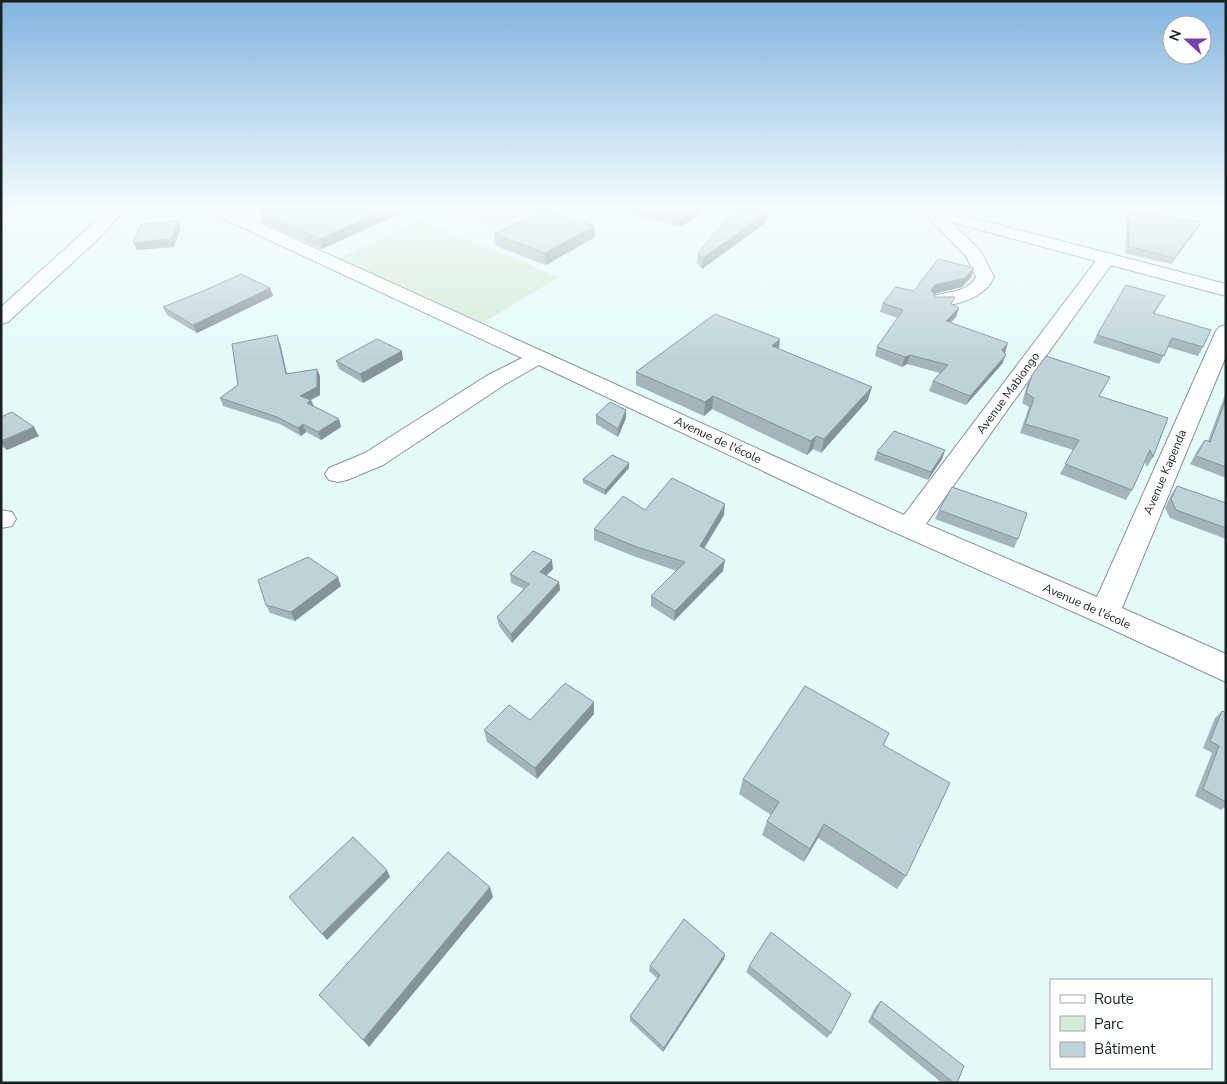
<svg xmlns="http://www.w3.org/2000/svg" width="1227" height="1084" font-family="'Nunito Sans',sans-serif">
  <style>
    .green { fill: #d4ebd7 }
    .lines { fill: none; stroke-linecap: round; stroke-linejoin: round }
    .minor-casing { stroke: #819695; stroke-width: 2 }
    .trunk-casing { stroke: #819695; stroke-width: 2 }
    .minor { fill: #fff; fill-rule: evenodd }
    .trunk { fill: #fff; fill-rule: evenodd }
    .wall { fill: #a3b5bb }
    .shaded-wall { fill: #859498 }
    .building { fill: #bed3d9; stroke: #859498 }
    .labels { text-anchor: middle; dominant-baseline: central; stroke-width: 4; stroke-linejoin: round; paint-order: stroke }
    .street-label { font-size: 12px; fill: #192222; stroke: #fff }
  </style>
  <rect width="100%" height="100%" fill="#e4fbfa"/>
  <path class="green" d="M 456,207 L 498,207 L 520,215 L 498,227 L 453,209 Z
    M 420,220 L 559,277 L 477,326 L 333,261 Z"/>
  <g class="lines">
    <defs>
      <path id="minor" d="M 111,207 L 128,207 L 96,241 L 8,322 L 1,324 L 1,307 Z
        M 203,207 L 224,207 L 904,515 L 1101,254 L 1107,253 L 1113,254 L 1116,258 L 1113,262 L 926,524 L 1097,597 L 1216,331 L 1219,327 L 1226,325 L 1226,356 L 1122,608 L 1226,654 L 1226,682 L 1094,621 L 856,515 L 539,365 L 504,385 L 383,465 L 347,480 L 338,482 L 329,480 L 325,474 L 329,468 L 365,453 L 488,375 L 522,358 L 205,210 Z
        M 931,207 L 937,209 L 980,250 L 994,277 C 986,297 953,309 933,304 L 930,300 L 933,296 C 947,292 969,292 976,277 L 966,256 L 923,212 L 925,209 Z
        M 1,510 L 12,512 L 16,519 L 12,526 L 1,528 Z"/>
      <path id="trunk" d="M 904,207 L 931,207 L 1226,284 L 1226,296 L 906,210 Z"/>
    </defs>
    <use href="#minor" class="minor-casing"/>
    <use href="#trunk" class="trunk-casing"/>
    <use href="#minor" class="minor"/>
    <use href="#trunk" class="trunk"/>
  </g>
  <path class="wall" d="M 519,207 L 547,207 L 536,213 L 594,226 L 595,237 L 546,265 L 496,246 L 494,234 L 536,213 Z
    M 616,207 L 700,207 L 699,215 L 680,227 L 654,219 L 651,220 Z
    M 412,208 L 322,249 L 263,223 L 260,213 Z
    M 1130,211 L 1201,222 L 1198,228 L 1171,264 L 1125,253 L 1127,217 Z
    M 765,223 L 702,269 L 697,263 L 698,253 Z
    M 974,268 L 971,277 L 962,287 L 934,294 L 936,297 L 959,308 L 956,317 L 950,323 L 1004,353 L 1006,355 L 1002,364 L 966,405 L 929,391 L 933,381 L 940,373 L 907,364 L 902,367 L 875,356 L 877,347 L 898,318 L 880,312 L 883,303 Z
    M 270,288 L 273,296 L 197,333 L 167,315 L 163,307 L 201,292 Z
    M 1165,296 L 1154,314 L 1203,347 L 1198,356 L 1168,347 L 1159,364 L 1093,343 L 1097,335 Z
    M 780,339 L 779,349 L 868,400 L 821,453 L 813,449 L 807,455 L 712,409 L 704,416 L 636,385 L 636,372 Z
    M 280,343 L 287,373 L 320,376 L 320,395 L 311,400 L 314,406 L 339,419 L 341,427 L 321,440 L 306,432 L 301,436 L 280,424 L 223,406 L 220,398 L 238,385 Z
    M 403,360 L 363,383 L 339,369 L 336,361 Z
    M 1032,375 L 1100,396 L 1168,418 L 1153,457 L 1147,467 L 1145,462 L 1132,490 L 1126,500 L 1060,474 L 1073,450 L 1020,433 L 1029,407 L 1022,403 L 1027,385 Z
    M 1226,392 L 1226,478 L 1190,464 L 1199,448 L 1205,440 L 1208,441 Z
    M 626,410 L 626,418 L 618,437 L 596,424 L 596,415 Z
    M 1,417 L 39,436 L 7,450 L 1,446 Z
    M 945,450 L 942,459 L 928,480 L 874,460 L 877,452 Z
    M 629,468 L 605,495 L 583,483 L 583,479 Z
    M 1177,486 L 1226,503 L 1226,539 L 1170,518 L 1165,508 L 1171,495 Z
    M 645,510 L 724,515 L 704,548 L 723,571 L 674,621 L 651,606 L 651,596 L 677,571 L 633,556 L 594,540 L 594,529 Z
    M 939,510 L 1018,539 L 1014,548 L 935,519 Z
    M 553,569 L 546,575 L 559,582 L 560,590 L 512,643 L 499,626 L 497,617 L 524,589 L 511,583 L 510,574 Z
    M 341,586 L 295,621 L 270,613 L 266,605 Z
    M 1222,711 L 1226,713 L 1226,806 L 1221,810 L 1195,796 L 1212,753 L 1203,748 L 1215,718 Z
    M 594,714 L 537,779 L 487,742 L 484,730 L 530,720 Z
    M 889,733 L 884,745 L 906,876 L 897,889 L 818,838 L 804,862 L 762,835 L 767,821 L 771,815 L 739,794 L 743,779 Z
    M 725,954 L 724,959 L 663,1052 L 630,1021 L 630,1016 L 657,978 L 649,971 L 650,966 Z
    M 749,966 L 831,1033 L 827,1038 L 746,972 Z
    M 881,1001 L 957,1083 L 942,1083 L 868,1022 L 876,1006 Z"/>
  <path class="shaded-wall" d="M 391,207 L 412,207 L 412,208 L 322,249 L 320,239 Z
    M 535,207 L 547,207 L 536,213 Z
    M 697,207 L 700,207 L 699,215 L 680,227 L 681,217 Z
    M 654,208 L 654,219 L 651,220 L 651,210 Z
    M 767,212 L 765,223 L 702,269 L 703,258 Z
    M 178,221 L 181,228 L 174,247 L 137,250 L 133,243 Z
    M 1201,222 L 1198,228 L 1171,264 L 1174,258 Z
    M 594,226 L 595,237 L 546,265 L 545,253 Z
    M 974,268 L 971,277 L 962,287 L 933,294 L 931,290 L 935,285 Z
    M 270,288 L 273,296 L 197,333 L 193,325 Z
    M 959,308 L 956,317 L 943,330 L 946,321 Z
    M 277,335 L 280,343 L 288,381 L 286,374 Z
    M 780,339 L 778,352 L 772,346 Z
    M 1008,343 L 1005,353 L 998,360 L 1002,350 Z
    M 402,351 L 403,360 L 363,383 L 360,374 Z
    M 910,355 L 907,364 L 902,367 L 905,357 Z
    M 1006,355 L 1002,364 L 966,405 L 970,396 Z
    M 317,369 L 320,376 L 320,395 L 303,404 L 300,396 Z
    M 872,387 L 868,400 L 821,453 L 824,439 Z
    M 713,396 L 712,409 L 704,416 L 705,402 Z
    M 311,400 L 314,408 L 307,403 Z
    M 626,410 L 626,418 L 618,437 L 618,429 Z
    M 339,419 L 341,427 L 321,440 L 318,432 Z
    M 303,424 L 306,432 L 301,436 L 298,428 Z
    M 34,427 L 39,436 L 7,450 L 1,442 Z
    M 816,436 L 813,449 L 807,455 L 811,441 Z
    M 945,450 L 942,459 L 928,480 L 931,472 Z
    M 629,463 L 629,468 L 605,495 L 605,490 Z
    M 725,504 L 724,515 L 699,557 L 700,546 Z
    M 552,560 L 553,569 L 541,581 L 540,572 Z
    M 725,560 L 723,571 L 674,621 L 675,611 Z
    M 338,577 L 341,586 L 295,621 L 291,612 Z
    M 559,582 L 560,590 L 512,643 L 511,634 Z
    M 594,702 L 594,714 L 537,779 L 535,768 Z
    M 824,824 L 818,838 L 804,862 L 810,849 Z
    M 387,870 L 390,877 L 327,940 L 322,934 Z
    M 490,887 L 493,897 L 369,1047 L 363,1040 Z
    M 725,954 L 724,959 L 663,1052 L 664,1048 Z"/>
  <path class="building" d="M 275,207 L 391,207 L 320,239 L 260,213 Z
    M 643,207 L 697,207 L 681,217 L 654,208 L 651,210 Z
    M 737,207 L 749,207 L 767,212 L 703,258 L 698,253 Z
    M 545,209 L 594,226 L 545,253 L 494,234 Z
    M 1130,211 L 1201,222 L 1174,258 L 1128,246 Z
    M 178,221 L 171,239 L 133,243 L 141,224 Z
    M 938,259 L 974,268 L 965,278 L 935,285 L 931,290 L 936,297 L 955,297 L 951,304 L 959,308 L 946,321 L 1008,343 L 1002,350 L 1006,355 L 970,396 L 933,381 L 948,365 L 910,355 L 905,357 L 877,347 L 903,310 L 883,303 L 896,287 L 914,291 Z
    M 241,274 L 270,288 L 193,325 L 163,307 L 201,292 Z
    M 1126,285 L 1165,296 L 1153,313 L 1211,330 L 1203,347 L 1172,338 L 1164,356 L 1097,335 Z
    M 715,314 L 780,339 L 772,346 L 872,387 L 824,439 L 816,436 L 811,441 L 713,396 L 705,402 L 636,372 Z
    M 277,335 L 286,374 L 317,369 L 317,387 L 300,396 L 311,400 L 307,403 L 339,419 L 318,432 L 303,424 L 298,428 L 277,417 L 220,398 L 238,385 L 232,344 Z
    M 377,339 L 402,351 L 360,374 L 336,361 Z
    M 1046,356 L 1110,377 L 1099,396 L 1168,418 L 1153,457 L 1150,450 L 1132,490 L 1065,464 L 1079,440 L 1025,424 L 1034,398 L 1026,393 L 1032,375 Z
    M 1226,399 L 1226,467 L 1196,456 L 1205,440 L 1210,442 Z
    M 610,402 L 626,410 L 618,429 L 596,415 Z
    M 12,412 L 34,427 L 1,441 L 1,417 Z
    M 894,431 L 945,450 L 931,472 L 877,452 Z
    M 612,455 L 629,463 L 605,490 L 583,479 Z
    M 672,478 L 725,504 L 700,546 L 725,560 L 675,611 L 651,596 L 685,562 L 634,546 L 594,529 L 623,496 L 645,510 Z
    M 1177,486 L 1226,503 L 1226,528 L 1176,510 L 1171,499 Z
    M 952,487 L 1027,513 L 1018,539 L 939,510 Z
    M 533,551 L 552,560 L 540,572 L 559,582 L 511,634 L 497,617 L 529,584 L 510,574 Z
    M 308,557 L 338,577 L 291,612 L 266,605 L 258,580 Z
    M 565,683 L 594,702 L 535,768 L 484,730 L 509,705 L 530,720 Z
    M 805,686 L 889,733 L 883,745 L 950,783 L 906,876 L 824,824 L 810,849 L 767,821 L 779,802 L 743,779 Z
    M 1222,711 L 1226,713 L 1226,802 L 1203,789 L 1219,746 L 1210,741 Z
    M 353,837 L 387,870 L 322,934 L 289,897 Z
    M 448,852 L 490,887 L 363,1040 L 319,995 Z
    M 684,919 L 725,954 L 664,1048 L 630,1016 L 660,975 L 650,966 Z
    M 771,932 L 851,994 L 831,1033 L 749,966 Z
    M 881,1001 L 964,1066 L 957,1083 L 954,1083 L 872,1017 Z"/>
  <linearGradient id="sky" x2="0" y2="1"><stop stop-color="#83b4de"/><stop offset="0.58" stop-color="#f3fdfd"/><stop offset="1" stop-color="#f3fdfd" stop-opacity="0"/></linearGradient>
  <rect width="1227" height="359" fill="url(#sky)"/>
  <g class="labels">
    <g class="street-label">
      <text transform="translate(1008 393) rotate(-54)">Avenue Mabiongo</text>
      <text transform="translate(718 440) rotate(25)">Avenue de l'école</text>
      <text transform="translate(1165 472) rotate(-67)">Avenue Kapenda</text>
      <text transform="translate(1087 606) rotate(24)">Avenue de l'école</text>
    </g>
  </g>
  <rect width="1227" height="1084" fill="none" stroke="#192222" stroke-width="5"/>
  <rect x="1050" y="979" width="162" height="90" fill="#ffffff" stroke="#a3a7a7"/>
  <rect x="1060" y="995" width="25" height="8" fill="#ffffff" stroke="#a3a7a7"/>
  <text x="1094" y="1004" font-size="15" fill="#192222">Route</text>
  <rect x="1060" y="1016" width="25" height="15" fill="#d4ebd7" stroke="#a3a7a7"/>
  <text x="1094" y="1029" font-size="15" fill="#192222">Parc</text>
  <rect x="1060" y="1042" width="25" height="15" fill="#bed3d9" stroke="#a3a7a7"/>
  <text x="1094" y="1054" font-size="15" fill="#192222">Bâtiment</text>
  <g transform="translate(1187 40) rotate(291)"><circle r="24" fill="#ffffff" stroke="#a3a7a7"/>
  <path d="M0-4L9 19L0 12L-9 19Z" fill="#783db3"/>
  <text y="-8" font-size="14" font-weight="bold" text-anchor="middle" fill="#192222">N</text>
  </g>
</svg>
